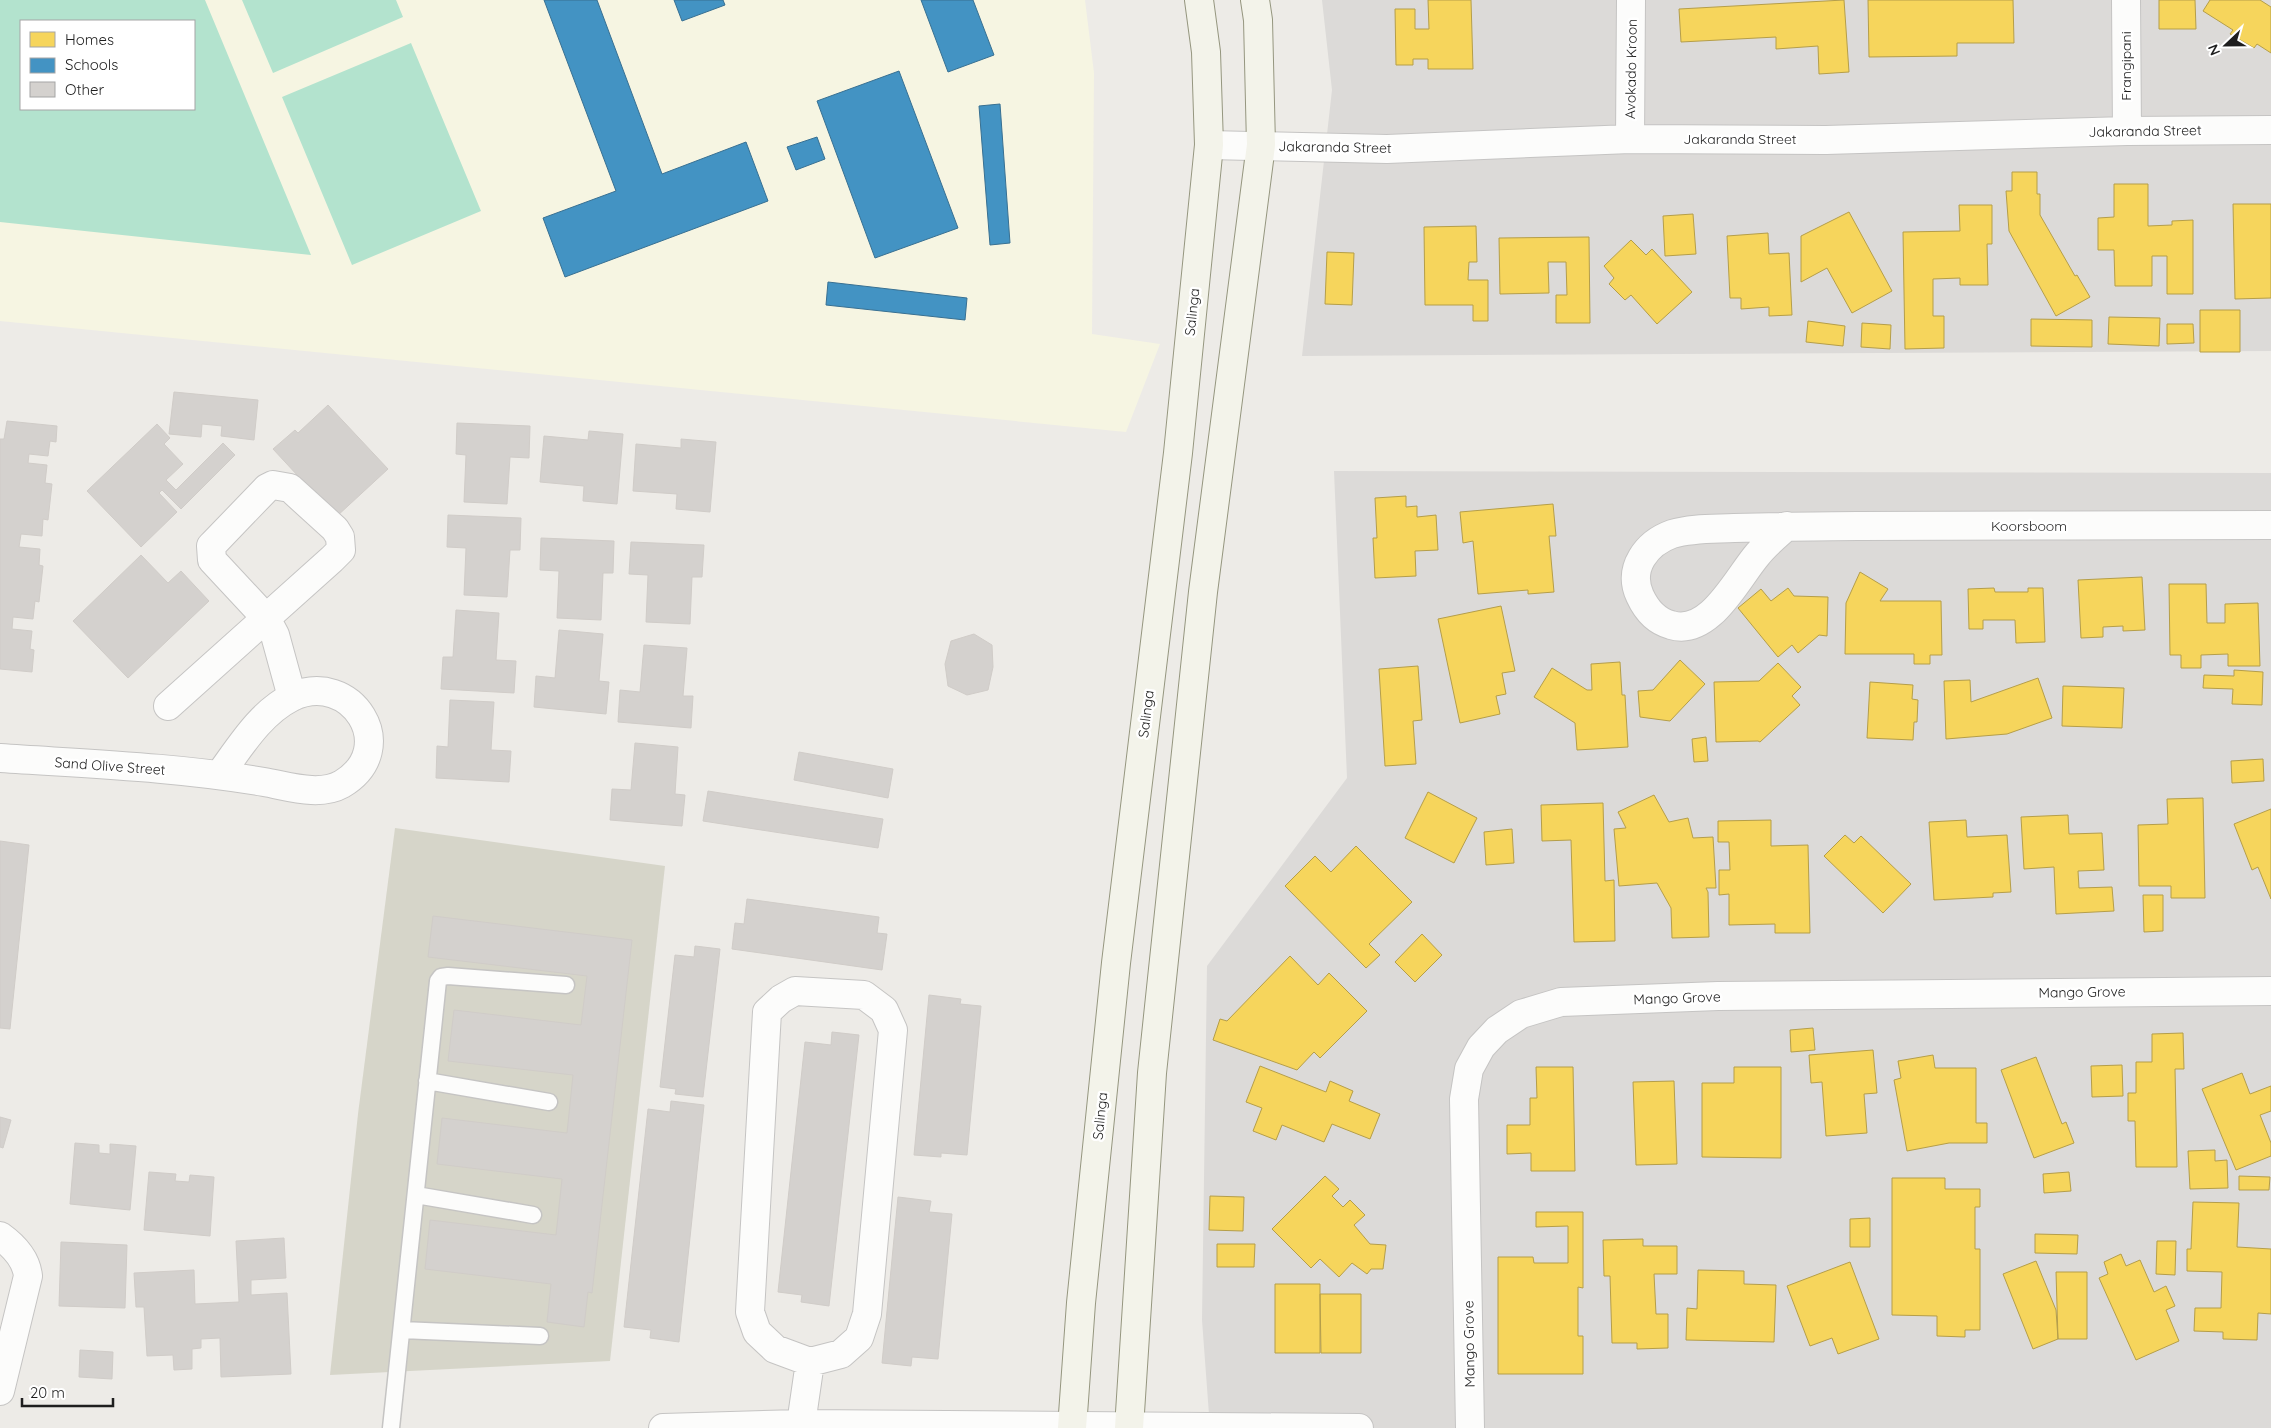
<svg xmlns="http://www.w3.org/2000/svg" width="2271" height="1428" font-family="Quicksand,sans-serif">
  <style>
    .residential { fill: #dcdad8 }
    .education { fill: #f6f5e2; fill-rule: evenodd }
    .construction { fill: #d6d5c9 }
    .pitch { fill: #b3e3ce; fill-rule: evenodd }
    .homes { fill: #f6d55c; stroke: #b59e49 }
    .schools { fill: #4393c3; stroke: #387092 }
    .building { fill: #d4d1ce; stroke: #d0ccc8 }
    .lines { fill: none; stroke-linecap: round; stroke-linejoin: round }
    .lane-casing { stroke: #c5c4c3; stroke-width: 19 }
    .street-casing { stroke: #c5c4c3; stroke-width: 30 }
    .secondary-casing { stroke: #95967f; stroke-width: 30 }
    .lane { stroke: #fcfcfb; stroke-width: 16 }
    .street { stroke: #fcfcfb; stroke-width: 28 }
    .secondary { stroke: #f3f3ea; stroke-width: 28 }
    .labels { text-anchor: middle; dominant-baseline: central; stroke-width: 5; stroke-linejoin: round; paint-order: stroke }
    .street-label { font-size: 14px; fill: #1e1e1e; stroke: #fff }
  </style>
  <rect width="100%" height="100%" fill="#edebe7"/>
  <path class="residential" d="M 1322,0 L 2271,0 L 2271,351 L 1302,356 L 1332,90 Z
    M 1334,471 L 2271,473 L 2271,1428 L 1210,1428 L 1202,1320 L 1207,966 L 1347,778 Z"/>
  <path class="education" d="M 0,0 L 1085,0 L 1094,73 L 1092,334 L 1160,344 L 1126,432 L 0,321 ZM 21,21 L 194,21 L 194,109 L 21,109 Z"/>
  <path class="construction" d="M 395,828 L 665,866 L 610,1361 L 330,1375 L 358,1114 Z"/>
  <path class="pitch" d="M 0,0 L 205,0 L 311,255 L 0,222 ZM 21,21 L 194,21 L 194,109 L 21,109 Z
    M 242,0 L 396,0 L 403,17 L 273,73 Z
    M 411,43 L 481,211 L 352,265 L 282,97 Z"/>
  <path class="homes" d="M 1428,0 L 1471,0 L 1473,69 L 1428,69 L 1428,59 L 1413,59 L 1413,65 L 1396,65 L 1395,9 L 1415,9 L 1415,29 L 1429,29 Z
    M 1844,0 L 1849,72 L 1819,74 L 1818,46 L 1776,49 L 1776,37 L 1681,42 L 1679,9 Z
    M 1868,0 L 2013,0 L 2014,43 L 1957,43 L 1957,56 L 1869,57 Z
    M 2159,0 L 2195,0 L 2196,29 L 2159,29 Z
    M 2210,0 L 2260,0 L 2271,7 L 2271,53 L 2257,44 L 2254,48 L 2230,34 L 2233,30 L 2203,11 Z
    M 2012,172 L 2037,172 L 2037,194 L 2040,194 L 2040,215 L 2075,276 L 2077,275 L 2090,297 L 2056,316 L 2009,231 L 2006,191 L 2012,191 Z
    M 2114,184 L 2148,184 L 2148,226 L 2172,225 L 2172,221 L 2193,220 L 2193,294 L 2167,294 L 2167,256 L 2152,256 L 2152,286 L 2115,286 L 2114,250 L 2098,250 L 2098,218 L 2114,217 Z
    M 2233,204 L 2271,204 L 2271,298 L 2235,299 Z
    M 1959,205 L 1992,205 L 1992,244 L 1987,244 L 1988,285 L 1960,285 L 1960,278 L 1933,279 L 1933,316 L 1944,316 L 1944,348 L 1905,349 L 1903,232 L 1960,231 Z
    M 1849,212 L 1892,291 L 1852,313 L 1827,268 L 1801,282 L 1801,236 Z
    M 1693,214 L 1696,254 L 1665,256 L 1663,216 Z
    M 1476,226 L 1477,262 L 1469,262 L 1468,280 L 1488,280 L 1488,321 L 1473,321 L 1473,305 L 1425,305 L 1424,227 Z
    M 1768,233 L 1769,254 L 1789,253 L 1792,315 L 1769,316 L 1769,307 L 1741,309 L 1741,298 L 1730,298 L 1727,236 Z
    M 1589,237 L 1590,323 L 1556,323 L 1556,295 L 1567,295 L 1566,262 L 1548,262 L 1549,293 L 1500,294 L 1499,238 Z
    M 1631,240 L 1646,255 L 1652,249 L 1692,292 L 1657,324 L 1631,295 L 1625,300 L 1609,284 L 1614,278 L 1604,266 Z
    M 1327,252 L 1354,253 L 1352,305 L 1325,304 Z
    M 2200,310 L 2240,310 L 2240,352 L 2200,352 Z
    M 2109,317 L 2160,318 L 2159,346 L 2108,344 Z
    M 2031,319 L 2092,320 L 2092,347 L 2031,346 Z
    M 1808,321 L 1845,326 L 1843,346 L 1806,342 Z
    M 1862,323 L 1891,325 L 1890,349 L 1861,347 Z
    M 2167,324 L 2193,324 L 2194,343 L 2167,344 Z
    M 1406,496 L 1406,507 L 1417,506 L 1417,517 L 1436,515 L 1438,550 L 1415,551 L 1416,576 L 1375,578 L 1373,538 L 1377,538 L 1375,498 Z
    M 1553,504 L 1556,536 L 1549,536 L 1554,592 L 1528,594 L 1528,590 L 1478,594 L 1473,541 L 1463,543 L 1460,512 Z
    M 1860,572 L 1888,589 L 1880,601 L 1941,601 L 1942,655 L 1930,655 L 1930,664 L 1914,664 L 1914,654 L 1845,654 L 1846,603 Z
    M 2142,577 L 2145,630 L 2123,631 L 2123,626 L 2103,627 L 2103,637 L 2081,638 L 2078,580 Z
    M 2169,584 L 2206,584 L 2207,623 L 2225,623 L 2225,604 L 2258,603 L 2260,666 L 2228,666 L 2228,654 L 2201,655 L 2201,668 L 2181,668 L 2181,655 L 2170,655 Z
    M 1788,588 L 1794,596 L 1828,597 L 1827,636 L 1819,635 L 1798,653 L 1792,645 L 1778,657 L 1738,608 L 1761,589 L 1771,601 Z
    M 1994,588 L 1995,592 L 2028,592 L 2028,588 L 2043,588 L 2045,642 L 2016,643 L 2015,620 L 1983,620 L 1983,629 L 1969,629 L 1968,589 Z
    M 1501,606 L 1515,671 L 1502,673 L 1506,694 L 1496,696 L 1500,714 L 1460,723 L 1438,619 Z
    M 1680,660 L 1705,684 L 1670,721 L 1640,717 L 1638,691 L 1653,690 Z
    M 1620,662 L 1622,695 L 1625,695 L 1628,747 L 1577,750 L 1575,723 L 1534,697 L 1552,668 L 1587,690 L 1592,690 L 1591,664 Z
    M 1778,663 L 1801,687 L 1792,696 L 1800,705 L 1760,742 L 1758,741 L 1716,742 L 1714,682 L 1759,681 Z
    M 1418,666 L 1422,720 L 1413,721 L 1416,764 L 1385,766 L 1379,669 Z
    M 2234,670 L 2263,672 L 2262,705 L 2232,704 L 2233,689 L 2203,688 L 2204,675 L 2234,676 Z
    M 2038,678 L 2052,718 L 2007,734 L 1946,739 L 1944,681 L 1970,680 L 1971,702 Z
    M 1870,682 L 1913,685 L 1912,699 L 1918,700 L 1917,722 L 1914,722 L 1913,740 L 1867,738 Z
    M 2063,686 L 2124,688 L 2122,728 L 2062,726 Z
    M 1706,737 L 1708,761 L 1694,762 L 1692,739 Z
    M 2263,759 L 2264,781 L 2232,783 L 2231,761 Z
    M 1428,792 L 1477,818 L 1454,863 L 1405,838 Z
    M 1654,795 L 1669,822 L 1688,818 L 1693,838 L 1713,837 L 1716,888 L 1706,888 L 1708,892 L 1709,937 L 1672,938 L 1671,908 L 1657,883 L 1619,886 L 1614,829 L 1626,828 L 1618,812 Z
    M 2203,798 L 2205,898 L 2171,898 L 2171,886 L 2139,886 L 2138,825 L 2168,824 L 2167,799 Z
    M 1603,803 L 1605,881 L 1614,880 L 1615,941 L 1574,942 L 1571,840 L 1542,841 L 1541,805 Z
    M 2271,809 L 2271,899 L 2258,867 L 2252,870 L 2234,824 Z
    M 2068,815 L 2069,834 L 2102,833 L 2104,870 L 2078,871 L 2079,888 L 2112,887 L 2114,911 L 2056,914 L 2054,867 L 2024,869 L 2021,817 Z
    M 1771,820 L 1771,846 L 1808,845 L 1810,933 L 1775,933 L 1775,924 L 1729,925 L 1729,894 L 1719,895 L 1719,870 L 1730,870 L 1729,842 L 1718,842 L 1718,821 Z
    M 1966,820 L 1967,837 L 2007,835 L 2011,892 L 1993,893 L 1993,897 L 1934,900 L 1929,822 Z
    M 1512,829 L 1514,863 L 1486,865 L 1484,832 Z
    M 1845,835 L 1854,843 L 1861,836 L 1911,884 L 1883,913 L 1824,856 Z
    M 1356,846 L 1412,902 L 1369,944 L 1380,955 L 1366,968 L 1285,886 L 1315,856 L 1331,872 Z
    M 2143,895 L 2163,895 L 2163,931 L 2144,932 Z
    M 1422,934 L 1442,955 L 1415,982 L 1395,962 Z
    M 1290,956 L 1318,985 L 1329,973 L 1367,1011 L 1320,1058 L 1314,1052 L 1297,1070 L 1213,1040 L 1220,1019 L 1227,1021 Z
    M 1813,1028 L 1815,1050 L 1791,1052 L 1790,1030 Z
    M 2183,1033 L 2184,1069 L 2175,1069 L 2177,1167 L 2136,1167 L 2135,1121 L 2128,1121 L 2128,1093 L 2136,1093 L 2136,1062 L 2152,1062 L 2152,1034 Z
    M 1873,1050 L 1877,1093 L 1864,1094 L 1867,1133 L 1826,1136 L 1822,1082 L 1811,1083 L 1809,1055 Z
    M 1933,1055 L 1935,1068 L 1976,1068 L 1976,1123 L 1987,1123 L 1987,1143 L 1949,1143 L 1907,1151 L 1894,1080 L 1901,1078 L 1898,1061 Z
    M 2036,1057 L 2062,1124 L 2066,1122 L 2074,1143 L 2034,1158 L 2001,1070 Z
    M 2122,1065 L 2123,1096 L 2092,1097 L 2091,1066 Z
    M 1260,1066 L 1326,1092 L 1330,1081 L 1353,1091 L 1349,1101 L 1380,1114 L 1370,1139 L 1332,1124 L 1324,1142 L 1282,1125 L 1276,1140 L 1253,1131 L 1262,1108 L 1246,1102 Z
    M 1536,1067 L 1573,1067 L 1575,1171 L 1531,1171 L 1531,1153 L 1507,1154 L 1507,1125 L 1530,1125 L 1530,1098 L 1537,1098 Z
    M 1734,1067 L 1781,1067 L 1781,1158 L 1702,1157 L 1702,1083 L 1734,1083 Z
    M 2242,1073 L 2250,1094 L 2271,1086 L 2271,1111 L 2260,1115 L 2271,1143 L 2271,1156 L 2236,1170 L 2202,1089 Z
    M 1674,1081 L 1677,1164 L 1636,1165 L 1633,1082 Z
    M 2215,1150 L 2215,1161 L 2227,1160 L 2228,1188 L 2190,1189 L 2188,1151 Z
    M 2069,1172 L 2071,1191 L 2044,1193 L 2043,1174 Z
    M 1325,1176 L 1339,1189 L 1332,1196 L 1343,1207 L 1350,1200 L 1365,1215 L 1354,1225 L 1370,1244 L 1386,1245 L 1383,1269 L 1371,1269 L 1367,1274 L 1352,1263 L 1339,1277 L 1320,1259 L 1311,1268 L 1272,1229 Z
    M 2239,1176 L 2270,1177 L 2269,1190 L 2239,1190 Z
    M 1892,1178 L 1945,1178 L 1945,1189 L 1980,1189 L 1980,1207 L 1975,1207 L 1975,1249 L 1980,1249 L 1980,1330 L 1965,1330 L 1965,1337 L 1937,1336 L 1937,1316 L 1892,1315 Z
    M 1210,1196 L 1244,1197 L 1243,1231 L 1209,1230 Z
    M 2193,1202 L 2239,1203 L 2237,1247 L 2271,1249 L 2271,1314 L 2258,1313 L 2257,1340 L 2223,1339 L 2223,1332 L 2194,1331 L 2195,1308 L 2221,1308 L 2222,1272 L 2187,1271 L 2187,1249 L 2191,1249 Z
    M 1536,1212 L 1583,1212 L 1583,1288 L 1578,1287 L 1578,1336 L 1583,1336 L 1583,1374 L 1498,1374 L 1498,1257 L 1533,1257 L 1534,1263 L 1568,1263 L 1568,1226 L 1536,1227 Z
    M 1870,1218 L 1870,1247 L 1850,1247 L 1850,1219 Z
    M 2035,1234 L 2078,1235 L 2077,1254 L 2035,1253 Z
    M 1643,1239 L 1643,1246 L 1677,1246 L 1677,1274 L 1654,1274 L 1656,1314 L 1668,1314 L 1668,1348 L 1637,1349 L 1637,1343 L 1612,1343 L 1610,1276 L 1604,1276 L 1603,1240 Z
    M 2157,1241 L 2176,1241 L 2175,1275 L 2156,1274 Z
    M 1217,1244 L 1255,1244 L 1254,1267 L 1217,1267 Z
    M 2121,1254 L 2126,1266 L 2140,1260 L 2154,1292 L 2166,1286 L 2175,1306 L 2166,1310 L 2179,1341 L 2136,1360 L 2099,1278 L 2108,1274 L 2104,1262 Z
    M 2036,1261 L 2056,1310 L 2058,1339 L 2033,1349 L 2003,1274 Z
    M 1850,1262 L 1879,1339 L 1838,1354 L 1832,1338 L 1810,1346 L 1787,1286 Z
    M 1698,1270 L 1744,1271 L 1744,1284 L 1776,1285 L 1774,1342 L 1686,1340 L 1687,1308 L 1697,1309 Z
    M 2056,1272 L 2087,1272 L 2087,1339 L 2058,1339 Z
    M 1275,1284 L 1320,1284 L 1320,1353 L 1275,1353 Z
    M 1320,1294 L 1361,1294 L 1361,1353 L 1321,1353 Z"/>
  <path class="schools" d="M 544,0 L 597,0 L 662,174 L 746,142 L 768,201 L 565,277 L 543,218 L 616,191 Z
    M 674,0 L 723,0 L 725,5 L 682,21 Z
    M 921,0 L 973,0 L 994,55 L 948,72 Z
    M 899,71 L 958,228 L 875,258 L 817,101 Z
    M 1000,104 L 1010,243 L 990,245 L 979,106 Z
    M 817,137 L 825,159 L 796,170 L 787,147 Z
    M 828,282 L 967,298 L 965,320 L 826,305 Z"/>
  <path class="building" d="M 174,392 L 258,400 L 254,440 L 221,436 L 222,426 L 202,424 L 201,437 L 169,434 Z
    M 328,405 L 388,469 L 336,517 L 273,449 L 295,430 L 298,433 Z
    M 7,421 L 57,426 L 56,442 L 50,441 L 48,456 L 29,454 L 28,463 L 47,465 L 45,483 L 52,484 L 48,520 L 43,519 L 42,536 L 21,534 L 19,547 L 40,549 L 39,565 L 43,566 L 39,602 L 35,601 L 33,619 L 13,617 L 12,629 L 32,631 L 30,649 L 34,650 L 32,672 L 0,669 L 0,439 L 4,439 Z
    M 457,423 L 530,426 L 529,458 L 510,457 L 507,504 L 464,502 L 466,455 L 456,454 Z
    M 157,424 L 170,438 L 164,444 L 183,464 L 166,480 L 176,490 L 223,443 L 235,455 L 181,509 L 162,490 L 159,493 L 177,512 L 141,547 L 87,491 Z
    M 589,431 L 623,434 L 617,504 L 583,501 L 584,486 L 540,482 L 544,436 L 588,440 Z
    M 681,439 L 716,442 L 710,512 L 676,509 L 677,494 L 633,491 L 636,444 L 681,448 Z
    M 448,515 L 521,518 L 520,550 L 510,550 L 507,597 L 464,595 L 466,548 L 447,547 Z
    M 541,538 L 614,541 L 613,573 L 603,573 L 601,620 L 557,618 L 559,571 L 540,570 Z
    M 631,542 L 704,545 L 702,577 L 692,577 L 690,624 L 646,622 L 648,575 L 629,574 Z
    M 141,555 L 168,583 L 181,571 L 209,601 L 128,678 L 73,621 Z
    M 456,610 L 499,613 L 496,660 L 516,661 L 514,693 L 441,689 L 443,657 L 453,657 Z
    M 559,630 L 603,634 L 599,681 L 609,682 L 606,714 L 534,707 L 536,676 L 555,678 Z
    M 974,634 L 992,645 L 993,667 L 988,690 L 967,695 L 948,686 L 945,664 L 951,641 Z
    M 644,645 L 687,648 L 683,696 L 693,696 L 691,728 L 618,722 L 620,690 L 640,692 Z
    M 450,700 L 494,702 L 491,750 L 511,751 L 509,782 L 436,778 L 437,746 L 448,747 Z
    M 635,743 L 678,747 L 675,794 L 685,795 L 682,826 L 610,820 L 612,789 L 631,790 Z
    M 799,752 L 893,769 L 888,798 L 794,780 Z
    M 708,791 L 883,819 L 878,848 L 703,821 Z
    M 0,841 L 29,845 L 10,1029 L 0,1028 Z
    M 747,899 L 879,917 L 877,933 L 887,934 L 882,970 L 732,949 L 735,923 L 744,924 Z
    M 433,916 L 632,940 L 592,1293 L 588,1292 L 584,1327 L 547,1322 L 551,1284 L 425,1269 L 430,1220 L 556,1235 L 562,1179 L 437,1164 L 442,1118 L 567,1133 L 573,1075 L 448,1061 L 454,1010 L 581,1025 L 587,976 L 428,957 Z
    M 695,946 L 720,949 L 703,1097 L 675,1094 L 676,1089 L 660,1087 L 675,955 L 694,957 Z
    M 929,995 L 961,999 L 960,1004 L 981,1006 L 967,1155 L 941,1153 L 941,1157 L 914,1155 Z
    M 832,1032 L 859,1035 L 829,1306 L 801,1302 L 802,1295 L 778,1292 L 805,1042 L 831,1045 Z
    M 671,1101 L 704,1105 L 679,1342 L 650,1338 L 651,1330 L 624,1327 L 648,1109 L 670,1112 Z
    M 0,1117 L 11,1120 L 3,1148 L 0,1147 Z
    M 75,1143 L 99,1145 L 99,1153 L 110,1154 L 110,1144 L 136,1146 L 130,1210 L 70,1204 Z
    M 149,1172 L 176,1174 L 175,1181 L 189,1182 L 190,1175 L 214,1177 L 210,1236 L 144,1230 Z
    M 898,1197 L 931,1201 L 929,1212 L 952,1214 L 938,1359 L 912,1357 L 911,1366 L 882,1363 Z
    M 284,1238 L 286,1278 L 251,1280 L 251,1295 L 287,1293 L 291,1374 L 221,1377 L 220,1338 L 201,1339 L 201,1348 L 192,1349 L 192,1369 L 174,1370 L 173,1355 L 147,1356 L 144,1307 L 136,1307 L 134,1273 L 194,1270 L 195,1304 L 239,1302 L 236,1241 Z
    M 61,1242 L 127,1245 L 125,1308 L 59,1306 Z
    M 80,1350 L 113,1352 L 112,1379 L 79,1377 Z"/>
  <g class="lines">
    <defs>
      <path id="lane" d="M 427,1081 L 549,1102
        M 416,1195 L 533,1215
        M 402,1330 L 540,1336
        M 391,1428 L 438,981 L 441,977 L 448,976 L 566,985"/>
      <path id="street" d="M 2126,0 L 2127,131
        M 1630,139 L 1631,0
        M 1209,145 L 1387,149 L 1630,139 L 1826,140 L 2127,131 L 2271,130
        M 1787,526 C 1777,535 1766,544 1758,554 C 1737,578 1710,637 1671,625 C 1656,621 1646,609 1640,596 C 1627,568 1647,543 1672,534 C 1692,528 1713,529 1734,528 C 1775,527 1817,526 1858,526 C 1996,526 2133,525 2271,525
        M 168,706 L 332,559 L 341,550 L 340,537 L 335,529 L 290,488 L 273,485 L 267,488 L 215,542 L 211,546 L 212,560 L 266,618 L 275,635 L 292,697
        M 0,758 C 88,764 177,767 264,782 C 288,786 319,797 342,784 C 402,748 351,669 292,697 C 260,713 240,747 220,774
        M 795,991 L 864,995 L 884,1010 L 893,1030 L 867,1314 L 859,1338 L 841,1354 L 810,1362 L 775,1349 L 757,1332 L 750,1312 L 767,1012 L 781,999 Z
        M 0,1236 C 14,1246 26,1258 28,1276 L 0,1391
        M 801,1424 L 810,1362
        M 663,1428 L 801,1424 L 1359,1428
        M 1470,1428 L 1464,1099 L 1469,1069 L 1481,1047 L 1497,1030 L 1521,1014 L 1561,1002 L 1718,996 L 2271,991"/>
      <path id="secondary" d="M 1072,1428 L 1081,1303 L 1116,963 L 1178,453 L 1209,145 L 1206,52 L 1199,0
        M 1129,1428 L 1152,1073 L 1203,592 L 1261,145 L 1258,20 L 1255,0"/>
    </defs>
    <use href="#lane" class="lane-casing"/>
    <use href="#street" class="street-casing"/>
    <use href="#secondary" class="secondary-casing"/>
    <use href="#lane" class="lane"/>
    <use href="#street" class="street"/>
    <use href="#secondary" class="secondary"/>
  </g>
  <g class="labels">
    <g class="street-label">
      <text transform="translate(2126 66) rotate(-90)">Frangipani</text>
      <text transform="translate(1631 69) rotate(-89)">Avokado Kroon</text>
      <text transform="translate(2145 131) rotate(-1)">Jakaranda Street</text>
      <text x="1740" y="139">Jakaranda Street</text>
      <text transform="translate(1335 147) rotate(1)">Jakaranda Street</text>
      <text transform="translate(1192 312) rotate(-84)">Salinga</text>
      <text x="2029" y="526">Koorsboom</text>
      <text transform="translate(1146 714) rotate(-83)">Salinga</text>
      <text transform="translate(110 766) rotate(4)">Sand Olive Street</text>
      <text transform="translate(2082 992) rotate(-1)">Mango Grove</text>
      <text transform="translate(1677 998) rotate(-2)">Mango Grove</text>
      <text transform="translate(1100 1116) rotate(-84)">Salinga</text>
      <text transform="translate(1469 1344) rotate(-91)">Mango Grove</text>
    </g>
  </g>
  <rect x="20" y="20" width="175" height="90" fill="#ffffff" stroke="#a5a5a5"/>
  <rect x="30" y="32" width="25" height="15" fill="#f6d55c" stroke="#a5a5a5"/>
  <text x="65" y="45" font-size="15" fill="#1e1e1e">Homes</text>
  <rect x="30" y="58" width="25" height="15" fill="#4393c3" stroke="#a5a5a5"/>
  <text x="65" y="70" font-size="15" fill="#1e1e1e">Schools</text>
  <rect x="30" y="82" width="25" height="15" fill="#d4d1ce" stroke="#a5a5a5"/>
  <text x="65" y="95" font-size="15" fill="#1e1e1e">Other</text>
  <g transform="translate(2226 45) rotate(248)" stroke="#ffffff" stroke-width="4" paint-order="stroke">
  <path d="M0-4L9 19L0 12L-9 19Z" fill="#1e1e1e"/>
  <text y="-8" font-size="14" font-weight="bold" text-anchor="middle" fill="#1e1e1e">N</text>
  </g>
  <path d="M22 1398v8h91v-8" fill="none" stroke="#1e1e1e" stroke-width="2.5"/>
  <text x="30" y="1398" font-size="15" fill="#1e1e1e" stroke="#ffffff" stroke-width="4" paint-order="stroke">20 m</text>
</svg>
